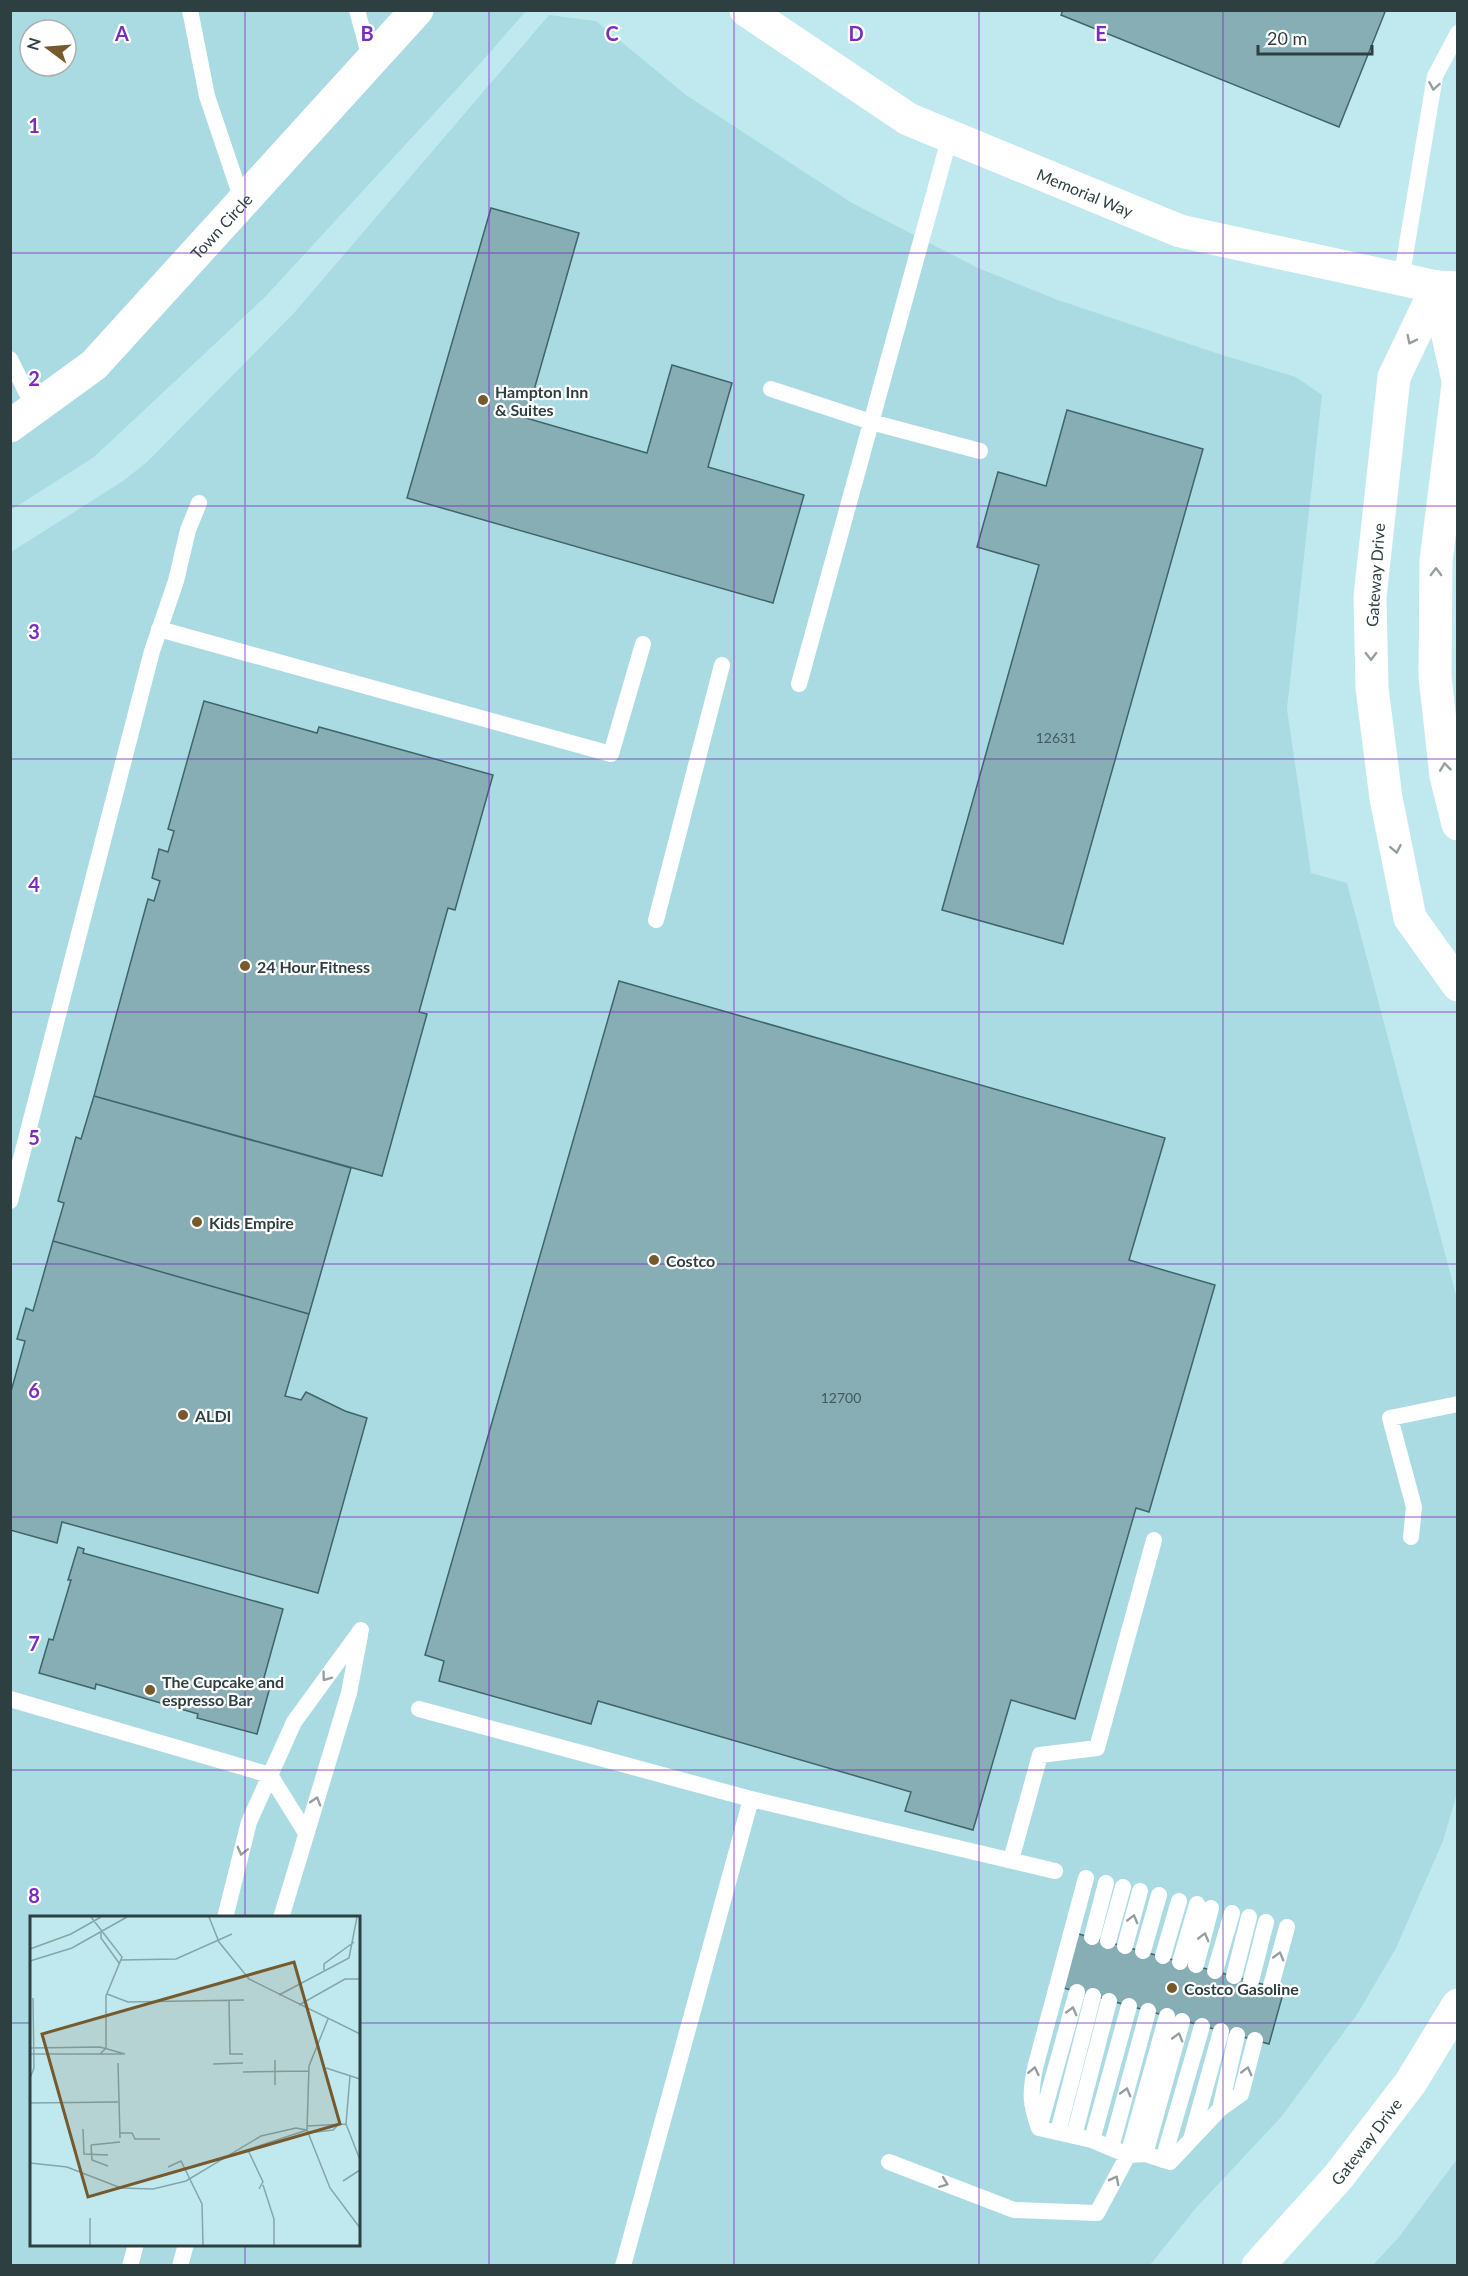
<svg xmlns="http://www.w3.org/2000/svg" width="1468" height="2276" font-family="Lato,sans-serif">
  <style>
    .built { fill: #aadbe3; fill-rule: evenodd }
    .building { fill: #86aeb4; stroke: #3f656a; stroke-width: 1.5 }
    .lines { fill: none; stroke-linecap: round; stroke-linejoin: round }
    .lane { stroke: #fff; stroke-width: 16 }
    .secondary { stroke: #fff; stroke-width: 33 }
    .oneway { stroke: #969fa0 }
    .grid { fill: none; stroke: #7b2cbf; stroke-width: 1.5; stroke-opacity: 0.55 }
    .poi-dot { fill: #765a2d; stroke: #fff; stroke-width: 2 }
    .labels { text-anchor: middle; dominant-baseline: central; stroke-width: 4.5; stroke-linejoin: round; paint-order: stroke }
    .number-label { font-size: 14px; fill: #445b5e }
    .street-label { font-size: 16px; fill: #2e3f41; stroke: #fff }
    .poi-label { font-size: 16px; font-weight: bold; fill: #2e3f41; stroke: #fff; text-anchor: start }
    .inset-road { fill: none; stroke: #85a5a9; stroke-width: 1.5 }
    .view { fill: #765a2d; fill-opacity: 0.15; stroke: #765a2d; stroke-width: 3 }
    .inset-edge { fill: none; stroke: #2e3f41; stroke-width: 3 }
    .grid-label { font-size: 20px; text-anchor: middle; font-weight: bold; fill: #7b2cbf; stroke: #fff; stroke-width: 4.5; stroke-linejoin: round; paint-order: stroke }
  </style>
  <rect width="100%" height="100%" fill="#bfe9ef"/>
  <path class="built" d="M 11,11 L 526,11 L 477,67 L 265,297 L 94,457 L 11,510 ZM 30,30 L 66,30 L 66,66 L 30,66 Z
    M 549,15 L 596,21 L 686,95 L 852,203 L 978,268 L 1058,300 L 1222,355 L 1296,377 L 1322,395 L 1287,709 L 1311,873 L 1347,883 L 1457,1299 L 1457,1793 L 1443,1841 L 1396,1948 L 1358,2013 L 1282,2116 L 1195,2209 L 1150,2265 L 11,2266 L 11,552 L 123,481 L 147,462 L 294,313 ZM 32,1918 L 358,1918 L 358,2244 L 32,2244 Z
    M 1457,2159 L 1457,2265 L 1373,2265 L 1399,2237 Z"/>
  <path class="building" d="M 1063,10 L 1380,10 L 1385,12 L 1339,127 L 1061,15 Z
    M 491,208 L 579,233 L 526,418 L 647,453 L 672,365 L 732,383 L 708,467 L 804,495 L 773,603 L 407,498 Z
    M 1067,410 L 1203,449 L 1063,944 L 942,910 L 1039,565 L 977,547 L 998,472 L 1046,486 Z
    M 204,701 L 317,733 L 319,727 L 493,775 L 455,910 L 448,908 L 419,1012 L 427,1014 L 382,1176 L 94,1096 L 148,899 L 154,901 L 160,881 L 152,878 L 159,849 L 168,852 L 174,831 L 168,829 Z
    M 619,981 L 1165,1138 L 1129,1260 L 1215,1285 L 1149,1512 L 1136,1508 L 1075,1719 L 1011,1700 L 973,1830 L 905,1811 L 911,1792 L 598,1701 L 591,1724 L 439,1681 L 444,1661 L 425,1655 Z
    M 94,1096 L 351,1168 L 309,1314 L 53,1241 L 64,1203 L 58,1201 L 76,1137 L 81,1139 Z
    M 53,1241 L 309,1314 L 285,1396 L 301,1400 L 306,1392 L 345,1411 L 367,1418 L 318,1593 L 62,1522 L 57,1543 L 10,1530 L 10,1395 L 25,1341 L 17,1339 L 26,1308 L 33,1311 Z
    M 78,1547 L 84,1549 L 83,1553 L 283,1609 L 262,1685 L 270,1687 L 257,1734 L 197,1718 L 198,1714 L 96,1684 L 95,1689 L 39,1673 L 49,1639 L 53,1640 L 71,1580 L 68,1580 Z
    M 1075,1933 L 1284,1990 L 1269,2044 L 1060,1987 Z"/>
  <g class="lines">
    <path class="lane" d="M 190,10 L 207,96 L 243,203
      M 357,10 L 371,62
      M 1401,280 L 1435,76 L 1458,33
      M 10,359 L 35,410
      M 771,389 L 871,422 L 980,451
      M 159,629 L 611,754 L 643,644
      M 799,684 L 950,136
      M 656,920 L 722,665
      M 10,1201 L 152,651 L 176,581 L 188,530 L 199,503
      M 1411,1537 L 1414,1507 L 1390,1418 L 1458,1404
      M 10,1699 L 270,1775 L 306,1833
      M 419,1709 L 751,1799 L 1055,1871
      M 1011,1860 L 1040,1755 L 1097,1748 L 1154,1540
      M 225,1918 L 249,1822 L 294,1722 L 361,1630
      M 281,1918 L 349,1693 L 360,1635
      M 1092,1937 L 1106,1883
      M 1108,1941 L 1123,1887
      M 1125,1946 L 1140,1891
      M 1143,1951 L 1159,1895
      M 1163,1956 L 1179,1901
      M 1180,1962 L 1197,1904
      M 1196,1965 L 1211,1908
      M 1215,1971 L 1232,1913
      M 1234,1976 L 1249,1917
      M 1251,1981 L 1266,1922
      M 1271,1986 L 1287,1927
      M 1220,2109 L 1237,2035
      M 1039,2128 L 1092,2140 L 1128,2155 L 1145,2154 L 1170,2162 L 1220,2109 L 1241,2094 L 1255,2040
      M 1039,2128 C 1030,2103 1030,2093 1035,2068 L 1086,1878
      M 1039,2128 L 1077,1992
      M 1058,2132 L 1093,1996
      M 1074,2136 L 1109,2001
      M 1192,2136 L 1221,2031
      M 1092,2140 L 1129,2006
      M 1111,2148 L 1148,2011
      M 1145,2154 L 1182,2021
      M 1163,2160 L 1202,2026
      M 889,2162 L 1014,2210 L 1097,2213 L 1128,2155 L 1167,2016
      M 130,2266 L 136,2244
      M 180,2266 L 186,2244
      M 623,2266 L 751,1799"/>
    <g class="secondary">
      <path id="s1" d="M 746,10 L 908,119 L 1180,231 L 1437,287 L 1458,288"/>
      <path d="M 1437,287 L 1394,377 L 1370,597 L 1372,688 L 1386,798 L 1410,918 L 1458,985"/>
      <path d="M 1437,287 L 1458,380"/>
      <path d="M 1458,385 L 1436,561 L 1435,676 L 1446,776 L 1458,824"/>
      <path id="s2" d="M 10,426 L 94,365 L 417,10"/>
      <path id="s3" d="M 1258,2266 L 1339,2176 L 1411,2082 L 1458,2005"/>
    </g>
  </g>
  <defs><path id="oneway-chevron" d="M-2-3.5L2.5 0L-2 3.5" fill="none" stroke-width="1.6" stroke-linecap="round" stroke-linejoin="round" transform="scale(1.5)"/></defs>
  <g class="oneway">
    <use href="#oneway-chevron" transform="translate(1434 86) rotate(100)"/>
    <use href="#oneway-chevron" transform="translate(1411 340) rotate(116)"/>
    <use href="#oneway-chevron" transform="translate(1436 572) rotate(-90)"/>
    <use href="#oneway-chevron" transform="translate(1371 656) rotate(89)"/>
    <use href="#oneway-chevron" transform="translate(1445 767) rotate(-97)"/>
    <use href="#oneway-chevron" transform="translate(1396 849) rotate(79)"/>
    <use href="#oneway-chevron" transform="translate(326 1677) rotate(126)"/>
    <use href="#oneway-chevron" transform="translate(316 1801) rotate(-73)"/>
    <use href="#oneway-chevron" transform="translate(242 1851) rotate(104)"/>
    <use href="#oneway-chevron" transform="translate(1133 1919) rotate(-75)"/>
    <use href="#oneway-chevron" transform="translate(1204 1937) rotate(-75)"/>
    <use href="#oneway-chevron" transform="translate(1279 1956) rotate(-74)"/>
    <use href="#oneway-chevron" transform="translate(1072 2011) rotate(-75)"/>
    <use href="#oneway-chevron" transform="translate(1178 2037) rotate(-74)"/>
    <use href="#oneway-chevron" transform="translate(1034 2071) rotate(-78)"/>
    <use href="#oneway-chevron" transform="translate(1247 2071) rotate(-75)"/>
    <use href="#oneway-chevron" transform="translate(1126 2092) rotate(-75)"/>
    <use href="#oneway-chevron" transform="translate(1115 2180) rotate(-62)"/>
    <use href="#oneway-chevron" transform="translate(944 2183) rotate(21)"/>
  </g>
  <path class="grid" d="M 245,10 L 245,1918M 489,10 L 489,2266M 734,10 L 734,2266M 979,10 L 979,2266M 1223,10 L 1223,2266M 10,253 L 1458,253M 10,506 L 1458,506M 10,759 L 1458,759M 10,1012 L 1458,1012M 10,1264 L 1458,1264M 10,1517 L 1458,1517M 10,1770 L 1458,1770M 10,2023 L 32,2023M 358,2023 L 1458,2023M 245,2244 L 245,2266"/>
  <g class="poi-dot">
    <circle cx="483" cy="400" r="6"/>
    <circle cx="245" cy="966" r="6"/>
    <circle cx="197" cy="1222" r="6"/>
    <circle cx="654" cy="1260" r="6"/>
    <circle cx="183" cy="1415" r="6"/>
    <circle cx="150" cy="1690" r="6"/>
    <circle cx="1172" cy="1988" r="6"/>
  </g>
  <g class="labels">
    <g class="number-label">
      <text x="1056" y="737">12631</text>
      <text x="841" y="1397">12700</text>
    </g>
    <g class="street-label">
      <text stroke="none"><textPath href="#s1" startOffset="387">Memorial Way</textPath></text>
      <text stroke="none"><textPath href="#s2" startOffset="292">Town Circle</textPath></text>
      <text transform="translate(1375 575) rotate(-86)">Gateway Drive</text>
      <text stroke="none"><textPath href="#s3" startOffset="165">Gateway Drive</textPath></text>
    </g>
    <g class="poi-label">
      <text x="495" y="391">Hampton Inn<tspan x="495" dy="18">&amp; Suites</tspan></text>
      <text x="257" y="966">24 Hour Fitness</text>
      <text x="209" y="1222">Kids Empire</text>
      <text x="666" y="1260">Costco</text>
      <text x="195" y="1415">ALDI</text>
      <text x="162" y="1681">The Cupcake and<tspan x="162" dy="18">espresso Bar</tspan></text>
      <text x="1184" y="1988">Costco Gasoline</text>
    </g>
  </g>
  <g transform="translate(30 1916)">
    <rect width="330" height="330" fill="#bfe9ef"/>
    <path class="inset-road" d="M 61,1 L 92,41 L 76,80 L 76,132 L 70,138M 179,1 L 189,26 L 219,63 L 330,118M 71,16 L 71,22 L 89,47M 0,33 L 41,18 L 71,1M 91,44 L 146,43 L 202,18M 0,45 L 42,32 L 97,1M 294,54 L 294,48 L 324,26M 77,78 L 98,86 L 214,84M 249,79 L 319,42 L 327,1M 199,84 L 200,138 L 213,138M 269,89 L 315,63 L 330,63M 298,103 L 279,150 L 277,214 L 300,272 L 330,312M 0,132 L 70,131 L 95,138M 0,138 L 93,138M 88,147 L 90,222M 183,148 L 213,147M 296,152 L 330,163M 213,156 L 279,155M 320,160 L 316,208 L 330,244M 0,162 L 4,152 L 3,82M 245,169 L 245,144M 0,187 L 88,186M 277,210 L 316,208M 53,213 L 54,238 L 78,239M 90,217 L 102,217 L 105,223 L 130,223M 278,217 L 303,214 L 308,209M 61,229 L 62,244 L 78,250M 61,229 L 90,226M 218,234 L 233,266 L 229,273M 201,239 L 277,214M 0,247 L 37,251 L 91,272 L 123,273 L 156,265 L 231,220 L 266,212 L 277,214M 138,251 L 151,245 L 172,288 L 173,329M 313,265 L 330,254M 233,269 L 244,303 L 244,329M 60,302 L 60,329"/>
    <path class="view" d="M 264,46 L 310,208 L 58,281 L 12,118 Z"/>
    <rect width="330" height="330" class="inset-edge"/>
  </g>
  <g class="grid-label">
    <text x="122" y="41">A</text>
    <text x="367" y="41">B</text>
    <text x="612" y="41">C</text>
    <text x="856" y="41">D</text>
    <text x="1101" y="41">E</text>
    <text x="34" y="133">1</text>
    <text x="34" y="386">2</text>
    <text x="34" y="639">3</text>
    <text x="34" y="892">4</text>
    <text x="34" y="1145">5</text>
    <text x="34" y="1398">6</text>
    <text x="34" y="1651">7</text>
    <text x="34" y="1903">8</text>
  </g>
  <rect width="1468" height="2276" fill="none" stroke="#2e3f41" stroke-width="24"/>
  <g transform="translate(48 48) rotate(286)"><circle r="28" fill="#ffffff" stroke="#abb2b3" stroke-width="1.5"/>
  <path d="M0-4.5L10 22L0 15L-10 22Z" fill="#765a2d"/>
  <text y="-9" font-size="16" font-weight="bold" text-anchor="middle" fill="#2e3f41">N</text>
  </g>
  <path d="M1258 45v9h114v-9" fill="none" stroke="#2e3f41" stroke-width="3"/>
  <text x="1267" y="45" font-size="18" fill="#2e3f41" stroke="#ffffff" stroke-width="4.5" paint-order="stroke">20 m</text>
</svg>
